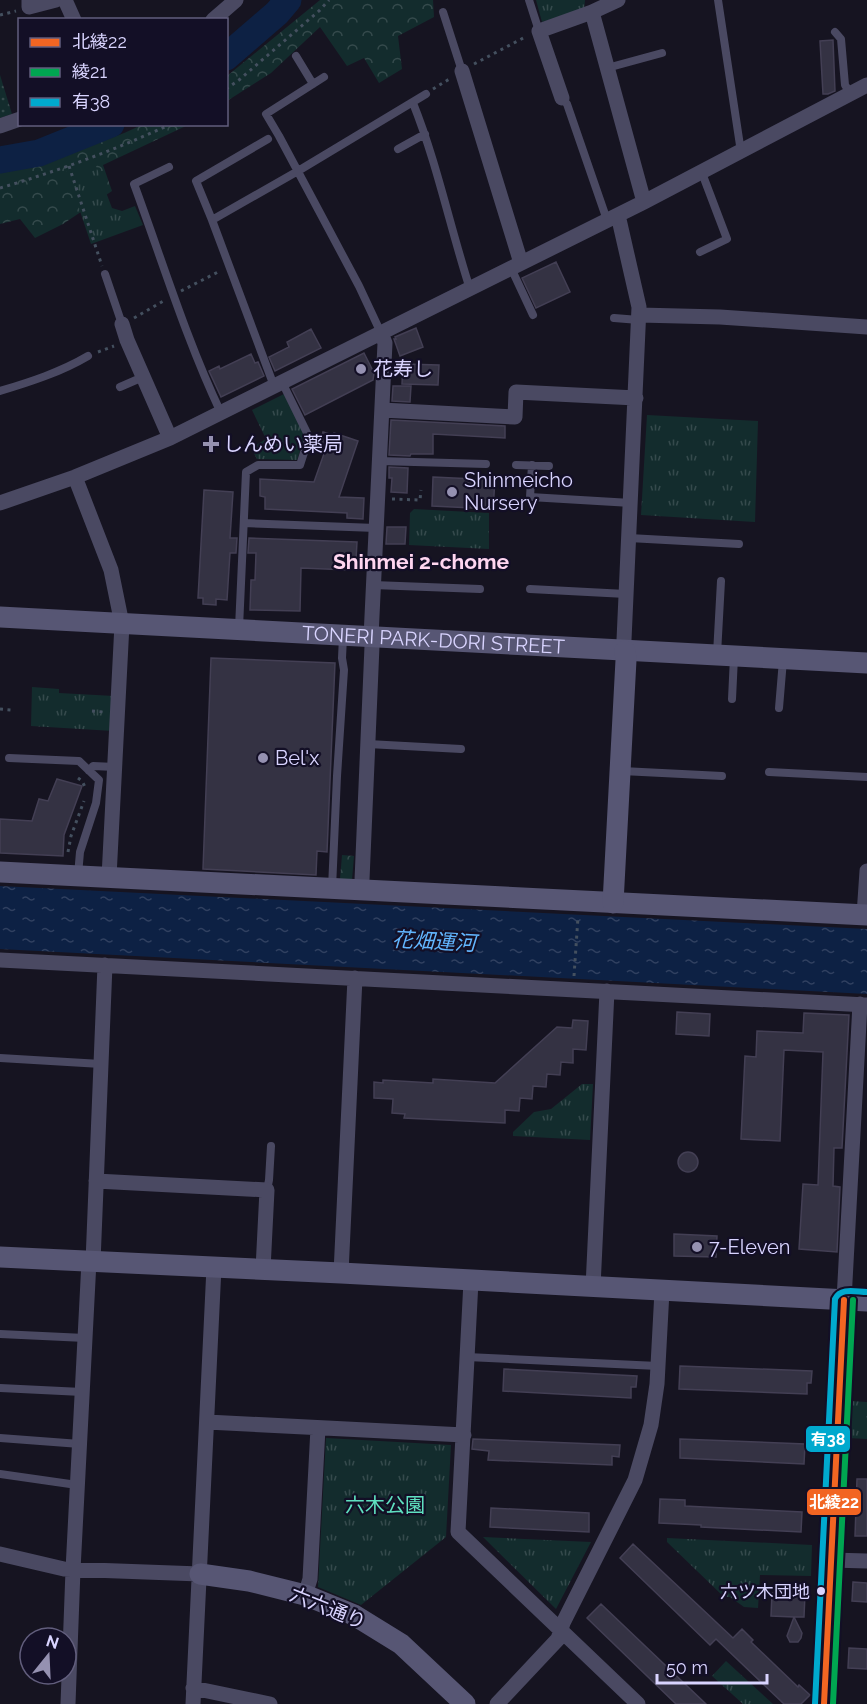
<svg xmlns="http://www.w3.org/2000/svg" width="867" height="1704" font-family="Raleway,'Noto Sans JP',sans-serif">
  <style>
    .grass { fill: url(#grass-dots) }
    .forest { fill: url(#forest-crowns) }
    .park { fill: url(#park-tufts) }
    .water { fill: url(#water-ripples) }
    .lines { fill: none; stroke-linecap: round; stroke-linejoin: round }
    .river { stroke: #0d2144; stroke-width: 27 }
    .building { fill: #343243; stroke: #433f54; stroke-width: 1.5 }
    .path { stroke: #44505f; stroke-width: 3; stroke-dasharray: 3 4.5; stroke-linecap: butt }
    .lane { stroke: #4a4962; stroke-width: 8 }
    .street { stroke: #4a4962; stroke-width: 15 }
    .secondary { stroke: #575674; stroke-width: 21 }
    .bus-1-casing { stroke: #130f26; stroke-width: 10 }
    .bus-2-casing { stroke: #130f26; stroke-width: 10 }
    .bus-3-casing { stroke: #130f26; stroke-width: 10 }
    .bus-1 { stroke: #f26522; stroke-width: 6 }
    .bus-2 { stroke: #00a651; stroke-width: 6 }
    .bus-3 { stroke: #00a9ce; stroke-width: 6 }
    .poi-dot { fill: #9591b1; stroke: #130f26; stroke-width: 2 }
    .bus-dot { fill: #d9d4ff; stroke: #130f26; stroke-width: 2 }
    .labels { text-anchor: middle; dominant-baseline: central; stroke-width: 4.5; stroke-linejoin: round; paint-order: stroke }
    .bus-label { font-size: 18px; fill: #d9d4ff; stroke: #130f26; text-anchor: end }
    .poi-label { font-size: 20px; fill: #d9d4ff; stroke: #130f26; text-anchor: start }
    .street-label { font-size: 20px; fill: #d9d4ff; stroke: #130f26 }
    .park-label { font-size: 20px; fill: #5fe0c0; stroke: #130f26 }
    .neighbourhood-label { font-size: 21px; font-weight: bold; fill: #ffd6f0; stroke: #130f26 }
    .water-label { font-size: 21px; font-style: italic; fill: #62b6ff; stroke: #130f26 }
    .line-badge { stroke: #130f26; stroke-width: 2 }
    .badge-label { font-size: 16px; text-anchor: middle; font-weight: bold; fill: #fff }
  </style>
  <defs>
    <pattern id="grass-dots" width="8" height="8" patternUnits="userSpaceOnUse" patternTransform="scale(1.5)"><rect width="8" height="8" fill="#132c2d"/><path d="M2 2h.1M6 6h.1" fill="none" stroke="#354a4c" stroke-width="1.8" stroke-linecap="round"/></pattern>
    <pattern id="forest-crowns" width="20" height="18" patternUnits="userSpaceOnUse" patternTransform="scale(1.5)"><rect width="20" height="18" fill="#132c2d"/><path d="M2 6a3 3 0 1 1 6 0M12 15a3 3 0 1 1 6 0" fill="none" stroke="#354a4c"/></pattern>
    <pattern id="park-tufts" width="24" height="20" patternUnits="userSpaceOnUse" patternTransform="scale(1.5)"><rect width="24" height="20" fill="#132c2d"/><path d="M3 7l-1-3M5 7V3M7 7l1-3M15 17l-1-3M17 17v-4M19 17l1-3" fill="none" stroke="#354a4c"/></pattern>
    <pattern id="water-ripples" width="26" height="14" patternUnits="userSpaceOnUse" patternTransform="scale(1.5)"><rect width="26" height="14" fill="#0d2144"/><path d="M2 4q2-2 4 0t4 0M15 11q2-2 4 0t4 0" fill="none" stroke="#304060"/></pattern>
  </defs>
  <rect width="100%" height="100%" fill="#161421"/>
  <path class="grass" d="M 0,75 L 12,114 L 0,118 Z"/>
  <path class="forest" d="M 320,0 L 433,0 L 434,17 L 398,36 L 402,69 L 379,83 L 364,58 L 347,66 L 320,27 L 271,73 L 227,101 L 227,76 Z
    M 141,125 L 188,125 L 103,165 L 112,191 L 63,224 L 35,238 L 20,219 L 0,224 L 0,168 C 46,155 99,147 141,125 Z
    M 342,855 L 354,856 L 352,880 L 340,879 Z"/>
  <path class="park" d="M 536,0 L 585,0 L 584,10 L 542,22 Z
    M 93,158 L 112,208 L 122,211 L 135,206 L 143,225 L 91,244 L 66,169 Z
    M 284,394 L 305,436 L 297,460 L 257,459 L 251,448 L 266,439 L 252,410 Z
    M 647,415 L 758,421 L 755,522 L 641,515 Z
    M 414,509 L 489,513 L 489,549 L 409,545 L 410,513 Z
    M 32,687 L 59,689 L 59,693 L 114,696 L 113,731 L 31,726 Z
    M 582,1084 L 593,1084 L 590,1140 L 513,1136 L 513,1132 L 534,1112 L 551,1109 Z
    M 850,1401 L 867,1402 L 867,1439 L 848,1438 Z
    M 326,1438 L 451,1445 L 446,1537 L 361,1605 L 318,1587 Z
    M 483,1537 L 591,1542 L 556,1609 Z
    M 667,1538 L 812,1545 L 811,1576 L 760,1575 L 758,1608 L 744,1607 L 730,1597 L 724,1597 L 667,1542 Z
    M 726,1661 L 773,1704 L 743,1704 L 712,1676 Z"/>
  <path class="water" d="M 0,886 L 867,929 L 867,994 L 0,949 Z"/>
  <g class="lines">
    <path class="river" d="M 226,57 L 277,13 L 288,0
      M 0,160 L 39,153 L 111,124"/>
  </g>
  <path class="building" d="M 833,40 L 835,91 L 828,94 L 823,94 L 820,41 Z
    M 556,262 L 570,292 L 536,308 L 522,278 Z
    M 416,328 L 423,347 L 400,356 L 394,339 L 396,339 L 395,337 Z
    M 311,329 L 321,348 L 275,371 L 269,357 L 289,347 L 287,342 Z
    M 364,353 L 374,373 L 373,380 L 305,415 L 292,389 Z
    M 251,354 L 255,363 L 258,362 L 264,376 L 221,397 L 209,371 L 219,366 L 220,369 Z
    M 403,364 L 439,365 L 438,385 L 402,384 Z
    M 393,386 L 411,386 L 410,402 L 392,401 Z
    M 391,420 L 505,426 L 505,438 L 433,434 L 433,454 L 411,454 L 410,456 L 389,455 Z
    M 323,432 L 333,435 L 334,433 L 358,441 L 339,497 L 364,498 L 363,519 L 347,518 L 347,513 L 265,509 L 265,497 L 260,496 L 260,479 L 314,482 L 326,448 L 319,445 Z
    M 389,467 L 408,468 L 407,493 L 391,492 L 392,478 L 389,478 Z
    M 433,477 L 495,480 L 493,509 L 432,506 Z
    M 204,490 L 233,492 L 230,538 L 237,538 L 236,553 L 230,553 L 227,600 L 216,599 L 216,605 L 203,604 L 203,598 L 198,598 Z
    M 387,527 L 406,527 L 405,544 L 386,544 Z
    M 249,538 L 357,542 L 356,560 L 349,560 L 349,570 L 301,568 L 300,611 L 250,610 L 251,580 L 255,580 L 256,553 L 248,553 Z
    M 211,658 L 335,663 L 327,852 L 317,851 L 316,875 L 203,869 Z
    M 57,779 L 82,786 L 64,835 L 63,856 L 0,853 L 0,819 L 32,821 L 39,799 L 48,801 Z
    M 677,1012 L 710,1014 L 709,1036 L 676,1034 Z
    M 804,1013 L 849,1015 L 842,1148 L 834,1148 L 833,1186 L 840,1187 L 837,1252 L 799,1249 L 803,1184 L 818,1185 L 823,1052 L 784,1050 L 780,1141 L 741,1139 L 745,1056 L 756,1057 L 757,1031 L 803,1033 Z
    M 573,1020 L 588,1021 L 586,1050 L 573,1049 L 573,1063 L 561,1062 L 560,1075 L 547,1074 L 546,1087 L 533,1086 L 532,1099 L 520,1098 L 519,1111 L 505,1110 L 505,1123 L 404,1118 L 405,1114 L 392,1113 L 393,1099 L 374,1098 L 374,1082 L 383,1083 L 383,1080 L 433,1083 L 433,1079 L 495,1083 L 557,1027 L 572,1028 Z
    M678 1162a10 10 0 1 1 20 0a10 10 0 1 1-20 0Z
    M 674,1234 L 717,1236 L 716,1257 L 674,1256 Z
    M 680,1366 L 812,1371 L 811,1383 L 807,1383 L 807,1394 L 679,1389 Z
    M 504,1369 L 637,1376 L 636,1387 L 631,1387 L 631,1398 L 503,1391 Z
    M 473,1439 L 620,1445 L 619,1457 L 612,1456 L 612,1465 L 488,1460 L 489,1451 L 472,1449 Z
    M 680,1439 L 805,1444 L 804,1464 L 680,1458 Z
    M 857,1479 L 867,1479 L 867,1536 L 855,1536 Z
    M 660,1499 L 685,1500 L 685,1506 L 802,1512 L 801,1532 L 701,1527 L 701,1525 L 659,1523 Z
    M 491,1508 L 589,1513 L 589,1532 L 490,1527 Z
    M 633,1544 L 733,1638 L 742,1629 L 753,1640 L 751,1642 L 798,1687 L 799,1685 L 810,1695 L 801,1704 L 784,1704 L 716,1639 L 710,1645 L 620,1558 Z
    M 853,1582 L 867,1583 L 867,1602 L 852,1601 Z
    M 772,1593 L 805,1594 L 804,1617 L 794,1617 L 802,1633 L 801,1638 L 798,1642 L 790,1642 L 787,1636 L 794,1617 L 771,1616 Z
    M 601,1604 L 706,1704 L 676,1704 L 587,1618 Z
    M 849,1648 L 867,1649 L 867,1669 L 848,1668 Z"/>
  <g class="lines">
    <path class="path" d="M 0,15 L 16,11
      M 474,64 L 527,36
      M 226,89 L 239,80 L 320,10 L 329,0
      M 433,89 L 451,78
      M 69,166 L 102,266
      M 0,188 C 58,171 115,150 171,124
      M 181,291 L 220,271
      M 134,318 L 165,300
      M 98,352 L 114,346
      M 392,499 L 420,500 L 421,490
      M 0,709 L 11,710
      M 92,711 L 104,712
      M 78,778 L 82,781 L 86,789
      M 68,852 L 71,836 L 84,801
      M 574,976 L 578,917"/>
    <path class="lane" d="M 529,0 L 539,31
      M 718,0 L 741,152
      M 443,12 L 462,71
      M 835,32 L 841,39 L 845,85 L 851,94
      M 296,56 L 313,84
      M 607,68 L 662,53
      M 324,77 L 266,114 L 279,136 L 359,286 L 381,333
      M 562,98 L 567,104 L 607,220
      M 413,103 C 437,163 450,227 470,289
      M 398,149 L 425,134
      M 169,167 L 134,184 C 162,260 186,339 221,413
      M 212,220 L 196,181 L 268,139
      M 700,252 L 727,239 L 702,173
      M 511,268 L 533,315
      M 105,274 L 122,324
      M 614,318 L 639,320
      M 274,386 L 212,220 L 298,171 L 426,94
      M 120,387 L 143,377
      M 0,391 C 30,382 61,372 88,356
      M 379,461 L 486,464
      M 516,465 L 549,466
      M 532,465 L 530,497 L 631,503
      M 244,523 L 376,528
      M 629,538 L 739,544
      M 373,585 L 480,589
      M 530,589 L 626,594
      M 239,628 L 246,472 L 258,465 L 300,465 L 309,437 L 282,382
      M 717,654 L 721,581
      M 732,699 L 734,657
      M 779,708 L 783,660
      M 368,744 L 461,749
      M 9,758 L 79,761 L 99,780 L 96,803 L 80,852 L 78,875
      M 89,771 L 93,766 L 115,767
      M 622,771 L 722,776
      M 769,772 L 867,777
      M 332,888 L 337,776 L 344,670 L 342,658 L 343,637
      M 0,1058 L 101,1064
      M 267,1190 L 269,1180 L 271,1146
      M 0,1334 L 85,1338
      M 467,1357 L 658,1366
      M 0,1388 L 82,1392
      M 0,1438 L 80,1444
      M 0,1474 L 77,1485"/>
    <path class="street" d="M 29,0 L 29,7 L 56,0
      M 65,0 L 74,20
      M 592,12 L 644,202
      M 213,20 L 236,0
      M 462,71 L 521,263
      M 562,98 L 539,31 L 592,12 L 618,0
      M 0,126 L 20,119
      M 618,215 L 639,307 L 624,640 L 625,651
      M 639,315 L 720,317 L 867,327
      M 122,324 L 127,340 L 170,438
      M 382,410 L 515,417 L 516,392 L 636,398
      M 75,477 L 111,570 L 122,624 L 109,877
      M 0,503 L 75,477 L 170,438 L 644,202 L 867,85
      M 361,891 L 362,880 L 372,646 L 371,637 L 385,343 L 381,333
      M 864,915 L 867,871
      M 0,960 L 867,1005
      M 96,1181 L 267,1190 L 263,1269
      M 93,1262 L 105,965
      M 341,1273 L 355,978
      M 471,1281 L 458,1532 L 638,1704
      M 593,1287 L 607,991
      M 844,1300 L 860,1004
      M 207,1422 L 464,1435
      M 0,1554 L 64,1569 L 200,1574
      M 831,1560 L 867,1561
      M 305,1595 L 310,1579 L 318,1428
      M 193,1688 L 270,1704
      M 68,1704 L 73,1570 L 89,1261
      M 193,1704 L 214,1267
      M 497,1704 L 558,1639 L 563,1623 L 635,1480 L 651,1425 L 657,1384 L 662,1291"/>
    <g class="secondary">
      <path id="s1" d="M 0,617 L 867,663"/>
      <path d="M 0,872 L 867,915"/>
      <path d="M 613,903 L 626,660 L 625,651"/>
      <path d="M 0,1257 L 341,1273 L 867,1301"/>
      <path d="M 200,1574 L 249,1581 L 305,1595 L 354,1615 L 401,1644 L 465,1704"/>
      <path d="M 824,1704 L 844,1300"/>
    </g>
    <defs>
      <path id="bus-1" d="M 824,1704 L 844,1300"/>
      <path id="bus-2" d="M 833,1704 L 853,1300"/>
      <path id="bus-3" d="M 815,1704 L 835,1299 C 841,1287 856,1292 867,1292"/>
    </defs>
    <use href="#bus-1" class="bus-1-casing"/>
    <use href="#bus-2" class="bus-2-casing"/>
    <use href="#bus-3" class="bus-3-casing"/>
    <use href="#bus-1" class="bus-1"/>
    <use href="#bus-2" class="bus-2"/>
    <use href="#bus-3" class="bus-3"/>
  </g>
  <g class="poi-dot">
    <circle cx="361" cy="369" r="6"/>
    <path d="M208 435h6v6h6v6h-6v6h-6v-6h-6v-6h6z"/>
    <circle cx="452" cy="492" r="6"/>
    <circle cx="263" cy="758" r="6"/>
    <circle cx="697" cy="1247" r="6"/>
  </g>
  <circle class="bus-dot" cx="821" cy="1591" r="5"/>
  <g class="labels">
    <g class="bus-label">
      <text x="810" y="1591">六ツ木団地</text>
    </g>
    <g class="poi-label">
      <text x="373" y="369">花寿し</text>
      <text x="223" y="444">しんめい薬局</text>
      <text x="464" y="480">Shinmeicho<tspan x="464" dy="23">Nursery</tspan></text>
      <text x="275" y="758">Bel'x</text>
      <text x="709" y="1247">7-Eleven</text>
    </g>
    <g class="street-label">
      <text stroke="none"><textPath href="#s1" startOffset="434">TONERI PARK-DORI STREET</textPath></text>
      <text transform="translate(328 1608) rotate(22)">六六通り</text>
    </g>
    <g class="park-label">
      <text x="385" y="1505">六木公園</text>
    </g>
    <g class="neighbourhood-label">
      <text x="421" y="561">Shinmei 2-chome</text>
    </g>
    <g class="water-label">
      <text transform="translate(434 941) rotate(3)">花畑運河</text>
    </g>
  </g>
  <g class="line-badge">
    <rect x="805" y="1425" width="46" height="28" rx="6" fill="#00a9ce"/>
    <rect x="806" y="1488" width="56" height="28" rx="6" fill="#f26522"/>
  </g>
  <g class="badge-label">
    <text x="828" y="1445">有38</text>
    <text x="834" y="1508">北綾22</text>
  </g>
  <rect x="18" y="18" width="210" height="108" fill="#130f26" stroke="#625e7d" stroke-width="1.5"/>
  <rect x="30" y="38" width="30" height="9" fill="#f26522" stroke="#625e7d" stroke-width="1.5"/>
  <text x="72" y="48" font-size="18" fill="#d9d4ff">北綾22</text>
  <rect x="30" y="68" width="30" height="9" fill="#00a651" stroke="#625e7d" stroke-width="1.5"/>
  <text x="72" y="78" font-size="18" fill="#d9d4ff">綾21</text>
  <rect x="30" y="98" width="30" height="9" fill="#00a9ce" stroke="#625e7d" stroke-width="1.5"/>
  <text x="72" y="108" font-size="18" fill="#d9d4ff">有38</text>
  <g transform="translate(48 1656) rotate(18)"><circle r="28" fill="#130f26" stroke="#625e7d" stroke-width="1.5"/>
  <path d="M0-4.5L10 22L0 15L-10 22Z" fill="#9591b1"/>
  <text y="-9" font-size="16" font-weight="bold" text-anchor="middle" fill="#d9d4ff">N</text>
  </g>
  <path d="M657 1674v9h110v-9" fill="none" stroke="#d9d4ff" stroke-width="3"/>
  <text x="666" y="1674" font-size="18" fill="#d9d4ff" stroke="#130f26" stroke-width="4.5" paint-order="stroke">50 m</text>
</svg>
